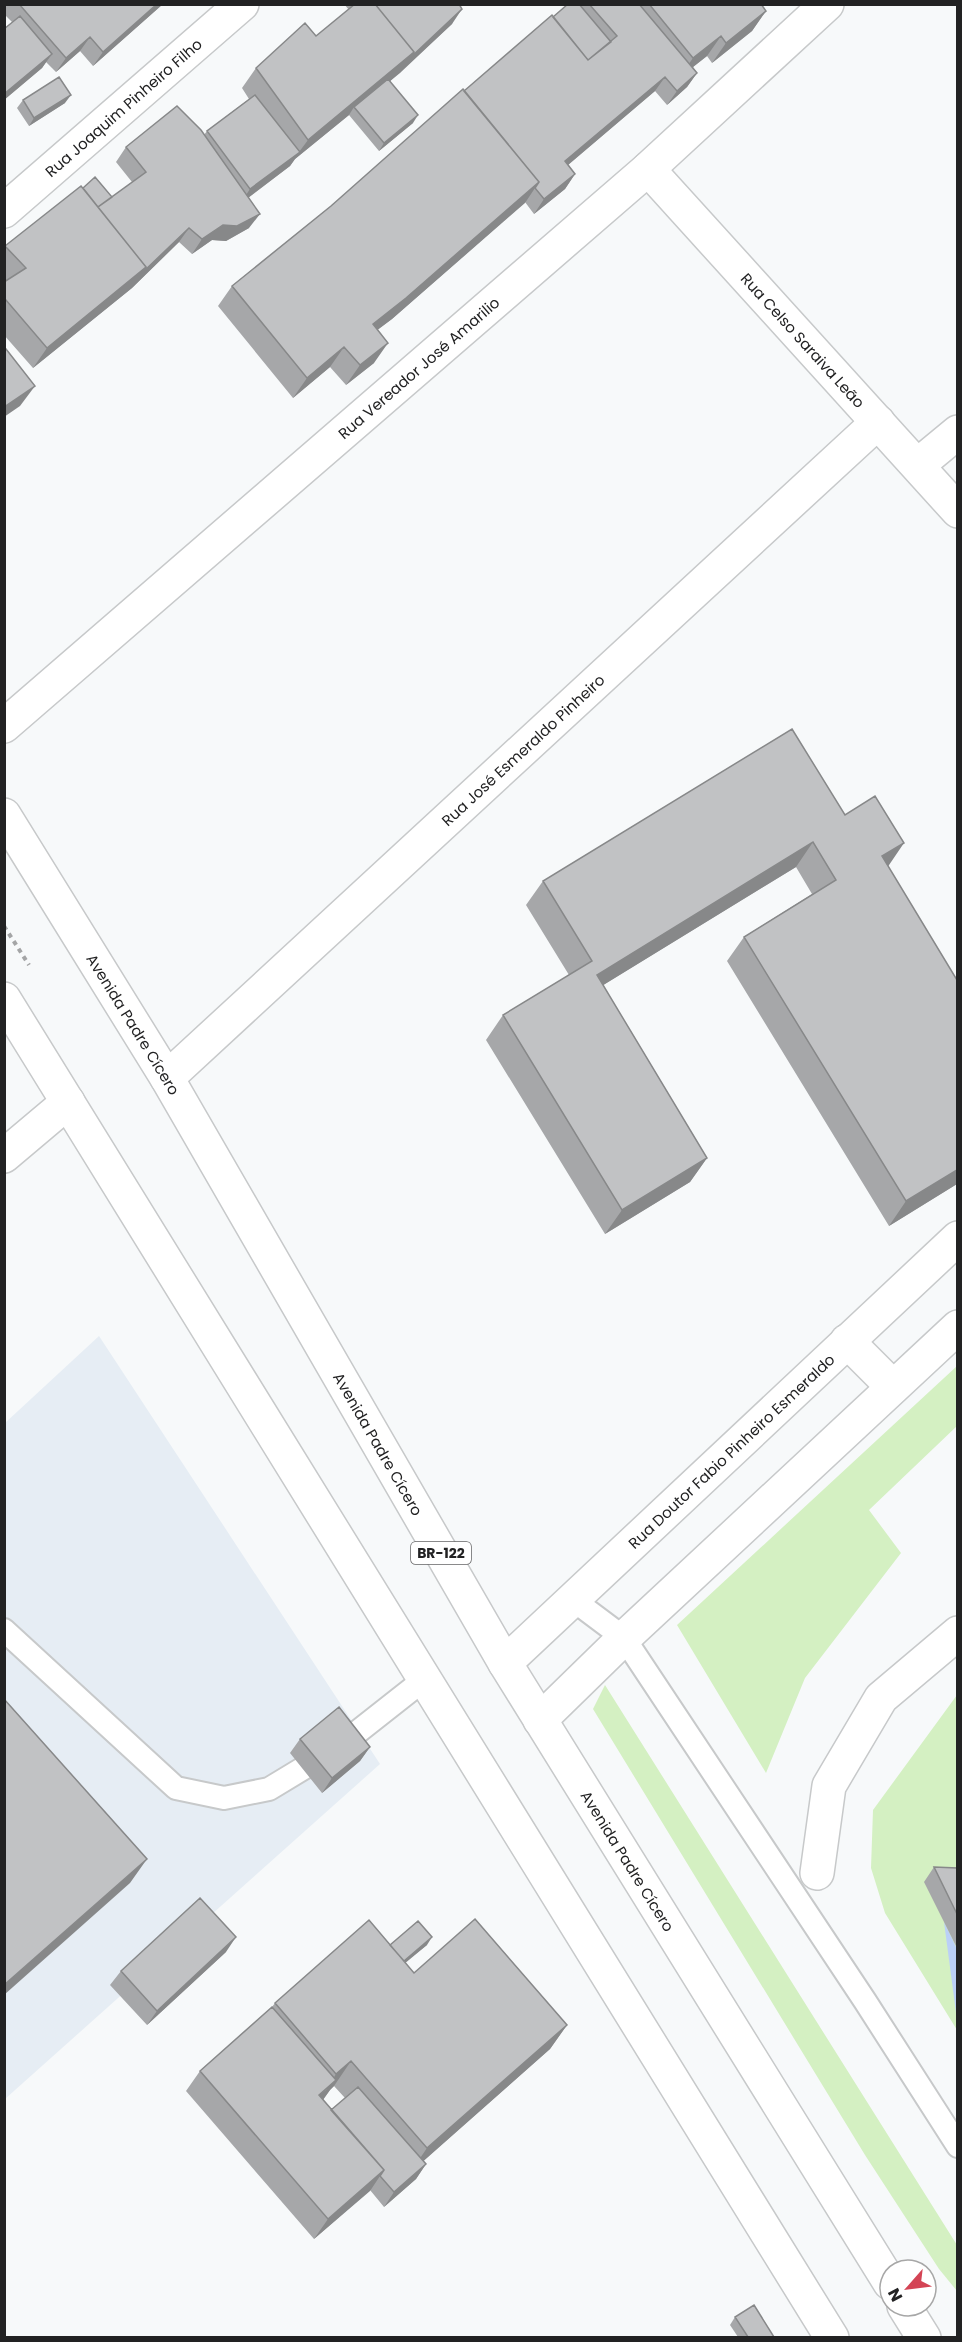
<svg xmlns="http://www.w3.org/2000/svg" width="962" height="2342" font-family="Poppins,sans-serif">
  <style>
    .built { fill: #e6edf4 }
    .green { fill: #d4f0c2 }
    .water { fill: #bbd0f7 }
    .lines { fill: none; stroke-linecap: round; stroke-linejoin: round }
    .service-casing { stroke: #c7c9ca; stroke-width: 26 }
    .pedestrian-casing { stroke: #c7c9ca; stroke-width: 36 }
    .minor-casing { stroke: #c7c9ca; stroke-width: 36 }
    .trunk-casing { stroke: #c7c9ca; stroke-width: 36 }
    .path { stroke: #a4a5a6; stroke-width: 4; stroke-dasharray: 4.5 4.5; stroke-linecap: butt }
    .service { stroke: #fff; stroke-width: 22 }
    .pedestrian { stroke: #fff; stroke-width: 33 }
    .minor { stroke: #fff; stroke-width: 33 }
    .trunk { stroke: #fff; stroke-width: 33 }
    .wall { fill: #a6a7a9; fill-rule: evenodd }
    .shaded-wall { fill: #878889 }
    .building { fill: #c1c2c4; stroke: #878889; stroke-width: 1.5 }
    .labels { text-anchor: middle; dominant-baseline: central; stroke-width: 4.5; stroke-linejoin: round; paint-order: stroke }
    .shield { fill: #fff; stroke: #646465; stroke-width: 1.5 }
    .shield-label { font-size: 14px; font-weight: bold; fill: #222223 }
    .street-label { font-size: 15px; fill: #222223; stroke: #fff }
  </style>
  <rect width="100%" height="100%" fill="#f7f9fa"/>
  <path class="built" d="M 99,1336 L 380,1764 L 5,2099 L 5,1423 Z"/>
  <path class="green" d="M 957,1366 L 957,1426 L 869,1510 L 901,1553 L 805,1678 L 766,1773 L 677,1625 Z
    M 605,1685 L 957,2245 L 957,2291 L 939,2269 L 865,2155 L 593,1709 Z
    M 957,1695 L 957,2030 L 885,1913 L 871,1868 L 873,1810 Z"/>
  <path class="water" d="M 944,1922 L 957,1949 L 957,2020 Z"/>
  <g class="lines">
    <defs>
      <path id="service" d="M 572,1599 L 624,1638 L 865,2001 L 958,2146
        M 4,1630 L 176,1788 L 224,1798 L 269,1789 L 312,1763 L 346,1741 L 426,1678"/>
      <path id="pedestrian" d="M 817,1873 L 829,1786 L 881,1698 L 958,1633"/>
      <g id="minor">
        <path id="s1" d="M 648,169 L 958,511"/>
        <path id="s2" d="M 4,211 L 242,4"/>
        <path d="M 918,465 L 958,432"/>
        <path id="s3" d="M 4,726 L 648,169 L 827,4"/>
        <path id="s4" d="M 167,1078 L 878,422"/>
        <path d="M 4,1156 L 68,1102"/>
        <path d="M 847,1341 L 893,1387"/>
        <path id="s5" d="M 505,1663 L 958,1238"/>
        <path d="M 540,1720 L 624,1638 L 958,1327"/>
      </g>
      <g id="trunk">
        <path id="s6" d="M 4,815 L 167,1078 L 505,1663 L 890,2283"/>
        <path d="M 4,999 L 832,2338"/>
        <path d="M 904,2306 L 924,2338"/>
      </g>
    </defs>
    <use href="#service" class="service-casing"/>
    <use href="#pedestrian" class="pedestrian-casing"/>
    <use href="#minor" class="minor-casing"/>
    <use href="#trunk" class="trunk-casing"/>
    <path class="path" d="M 4,926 L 29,965"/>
    <use href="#service" class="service"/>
    <use href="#pedestrian" class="pedestrian"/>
    <use href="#minor" class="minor"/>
    <use href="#trunk" class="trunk"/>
  </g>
  <path class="wall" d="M 4,4 L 163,4 L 93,66 L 80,51 L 56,72 L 46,62 L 42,68 L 4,100 L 4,29 L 12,22 L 4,14 Z
    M 344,4 L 459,4 L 452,24 L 390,81 L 413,123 L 379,151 L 349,115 L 295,159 L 290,166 L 248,198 L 249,228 L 226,241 L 212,240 L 192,254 L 179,242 L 132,288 L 33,368 L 4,335 L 4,282 L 6,282 L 4,280 L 5,246 L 83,188 L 112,197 L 132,182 L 116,162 L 126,147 L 204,135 L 207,131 L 249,99 L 242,88 L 256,68 L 316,36 L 349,10 Z
    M 567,4 L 761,4 L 766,11 L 752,31 L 712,63 L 707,56 L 693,67 L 697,73 L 687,87 L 667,105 L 655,91 L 568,165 L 575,174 L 565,189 L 534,214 L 525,202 L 392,319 L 378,329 L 374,363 L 346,385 L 330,367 L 293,398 L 218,306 L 232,286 L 331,206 L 464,91 L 567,5 Z
    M 23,100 L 65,103 L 29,126 L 17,108 Z
    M 845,815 L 888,866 L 957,1184 L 889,1226 L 727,961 L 744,937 L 812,894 L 796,867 L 603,985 L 707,1158 L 690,1182 L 605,1234 L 486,1040 L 503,1015 L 569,975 L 526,905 L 543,881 Z
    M 300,1739 L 370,1747 L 360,1761 L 322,1793 L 290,1753 Z
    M 934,1867 L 957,1868 L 957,1948 L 924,1882 Z
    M 390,1945 L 427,1945 L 405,1962 L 414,1973 L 567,2025 L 550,2049 L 423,2161 L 426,2164 L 416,2179 L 384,2207 L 370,2190 L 314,2239 L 186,2091 L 200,2071 L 272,2007 L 275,2003 ZM 334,2086 L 345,2098 L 331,2110 L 323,2100 L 330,2090 Z
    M 226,1952 L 147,2025 L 110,1985 L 121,1971 Z
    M 735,2317 L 774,2337 L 738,2337 L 730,2325 Z"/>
  <path class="shaded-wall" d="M 157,4 L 163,4 L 93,66 L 103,52 Z
    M 462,9 L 452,24 L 400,73 L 356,109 L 354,107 L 349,115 L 295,159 L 290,166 L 240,204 L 250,189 L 299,152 L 308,140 Z
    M 766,11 L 752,31 L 712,63 L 726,43 Z
    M 721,36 L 707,56 L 679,78 L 693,58 Z
    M 90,37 L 80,51 L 56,72 L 66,58 Z
    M 52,54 L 42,68 L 4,100 L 4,94 Z
    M 697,73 L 687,87 L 667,105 L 677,91 Z
    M 665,77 L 655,91 L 555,176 L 565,161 Z
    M 71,95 L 65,103 L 29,126 L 34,118 Z
    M 418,115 L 413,123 L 379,151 L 384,143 Z
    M 575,174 L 565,189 L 534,214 L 544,199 Z
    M 539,182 L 525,203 L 392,319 L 359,344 L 373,324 Z
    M 260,214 L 249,228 L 226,241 L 212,240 L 192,254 L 202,239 L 223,225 Z
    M 189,228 L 179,242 L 132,288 L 33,368 L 47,348 Z
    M 388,343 L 374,363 L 346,385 L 360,365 Z
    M 344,347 L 330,367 L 293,398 L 307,378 Z
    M 35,386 L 20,406 L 4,417 L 4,407 Z
    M 813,842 L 796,867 L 579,1000 L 597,975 Z
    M 904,843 L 887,868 L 882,856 Z
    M 707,1158 L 690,1182 L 605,1234 L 622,1210 Z
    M 957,1170 L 957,1184 L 889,1226 L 906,1201 Z
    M 370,1747 L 360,1761 L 322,1793 L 332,1778 Z
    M 147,1859 L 130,1883 L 4,1995 L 4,1985 Z
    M 236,1937 L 226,1952 L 147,2025 L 157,2011 Z
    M 432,1937 L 427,1945 L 392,1974 L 397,1967 Z
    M 567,2025 L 550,2049 L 410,2173 L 427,2148 Z
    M 351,2061 L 334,2086 L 330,2090 L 322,2101 L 319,2095 L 326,2090 L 336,2074 Z
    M 426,2164 L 416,2179 L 384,2207 L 394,2192 Z
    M 384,2170 L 370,2191 L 314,2239 L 328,2219 Z"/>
  <path class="building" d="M 19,4 L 157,4 L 103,52 L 90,37 L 66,58 Z
    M 355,4 L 375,4 L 414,52 L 308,140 L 256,68 L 305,23 L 316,36 Z
    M 375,4 L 459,4 L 462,9 L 410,58 L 414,52 Z
    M 568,4 L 579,4 L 611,42 L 588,60 L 553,17 Z
    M 589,4 L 639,4 L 697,73 L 677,91 L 665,77 L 565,161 L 575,174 L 544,199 L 535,188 L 539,182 L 464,91 L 552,15 L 588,60 L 617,36 Z
    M 649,4 L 761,4 L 766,11 L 726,43 L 721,36 L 693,58 Z
    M 20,16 L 52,54 L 4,94 L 4,29 Z
    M 59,77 L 71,95 L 34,118 L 23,100 Z
    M 388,79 L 418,115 L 384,143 L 354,107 Z
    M 463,89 L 539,182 L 406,298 L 373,324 L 388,343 L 360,365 L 344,347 L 307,378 L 232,286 L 331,206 Z
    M 255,95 L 300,152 L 250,189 L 207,131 Z
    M 177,106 L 201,130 L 260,214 L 237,226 L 223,225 L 202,239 L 189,228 L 142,273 L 146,267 L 98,207 L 146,172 L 126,147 Z
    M 95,177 L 112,197 L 98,207 L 83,188 Z
    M 81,186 L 146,267 L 47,348 L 6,300 L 4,302 L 4,282 L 26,268 L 5,246 Z
    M 6,349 L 35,386 L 4,407 L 4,350 Z
    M 792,729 L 845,815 L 875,796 L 904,843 L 882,856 L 957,980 L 957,1170 L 906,1201 L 744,937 L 836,880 L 813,842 L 597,975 L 707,1158 L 622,1210 L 503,1015 L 592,961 L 543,881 Z
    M 4,1699 L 147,1859 L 4,1985 Z
    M 339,1707 L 370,1747 L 332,1778 L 300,1739 Z
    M 934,1867 L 957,1868 L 957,1914 Z
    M 200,1898 L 236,1937 L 157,2011 L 121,1971 Z
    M 475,1919 L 567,2025 L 427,2148 L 351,2061 L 336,2074 L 275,2003 L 369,1920 L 414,1973 Z
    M 418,1921 L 432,1937 L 404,1961 L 390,1945 Z
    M 272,2007 L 336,2080 L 319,2095 L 384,2170 L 328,2219 L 200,2071 Z
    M 358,2087 L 426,2164 L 394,2192 L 380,2176 L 384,2170 L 331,2110 Z
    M 754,2305 L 774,2337 L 748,2337 L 735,2317 Z"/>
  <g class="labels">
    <rect class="shield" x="411" y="1542" width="60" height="22" rx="4.5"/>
    <g class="shield-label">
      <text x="441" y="1553">BR-122</text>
    </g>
    <g class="street-label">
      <text stroke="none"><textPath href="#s2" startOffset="158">Rua Joaquim Pinheiro Filho</textPath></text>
      <text stroke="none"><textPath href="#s1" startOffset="231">Rua Celso Saraiva Leão</textPath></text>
      <text stroke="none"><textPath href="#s3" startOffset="548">Rua Vereador José Amarilio</textPath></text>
      <text stroke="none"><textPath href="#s4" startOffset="484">Rua José Esmeraldo Pinheiro</textPath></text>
      <text stroke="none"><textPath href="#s6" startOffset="246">Avenida Padre Cícero</textPath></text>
      <text stroke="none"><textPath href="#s6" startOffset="732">Avenida Padre Cícero</textPath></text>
      <text stroke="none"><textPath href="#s5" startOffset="310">Rua Doutor Fabio Pinheiro Esmeraldo</textPath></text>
      <text stroke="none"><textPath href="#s6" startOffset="1218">Avenida Padre Cícero</textPath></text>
    </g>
  </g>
  <rect width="962" height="2342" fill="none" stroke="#222223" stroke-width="12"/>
  <g transform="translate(908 2288) rotate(242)"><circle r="28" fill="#ffffff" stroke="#a7a7a7" stroke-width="1.5"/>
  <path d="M0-4.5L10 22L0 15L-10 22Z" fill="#d44455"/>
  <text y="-9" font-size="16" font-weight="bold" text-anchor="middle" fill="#222223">N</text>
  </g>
</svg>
